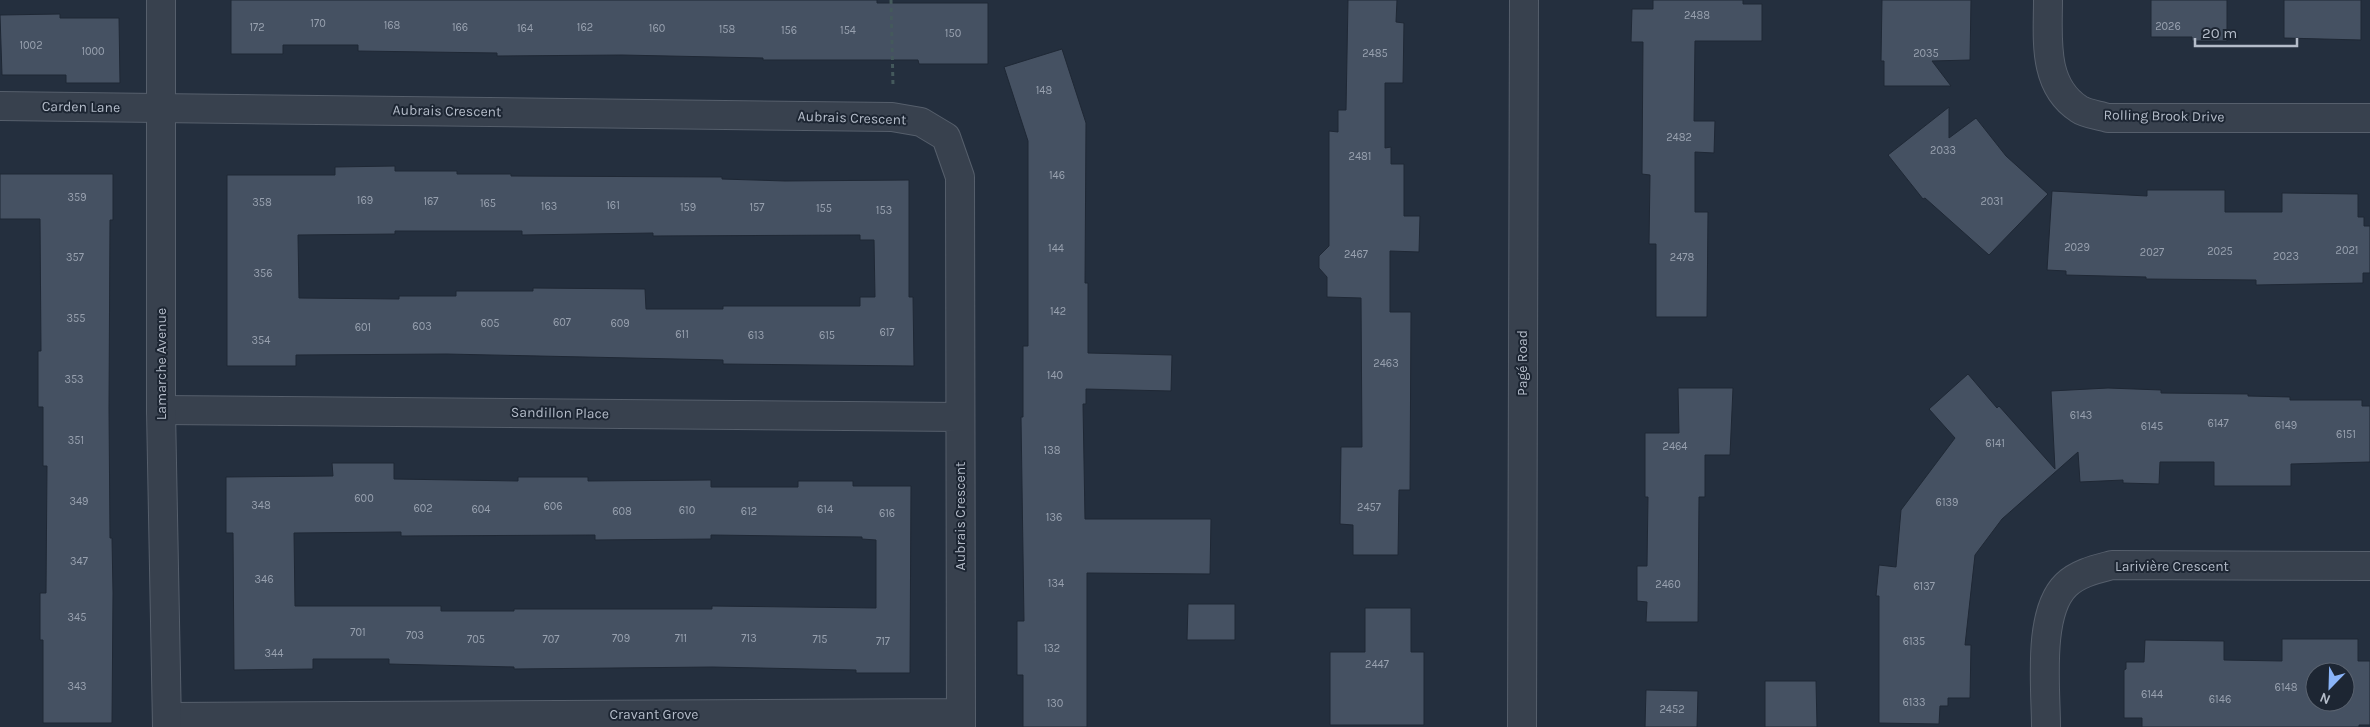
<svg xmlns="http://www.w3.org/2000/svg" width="2370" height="727" font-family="Karla,sans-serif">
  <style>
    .building { fill: #455162; stroke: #1f2835; fill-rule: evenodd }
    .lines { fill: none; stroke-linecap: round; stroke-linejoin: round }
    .minor-casing { stroke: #565f6c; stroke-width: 30 }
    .tertiary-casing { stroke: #565f6c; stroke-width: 30 }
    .path { stroke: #44595c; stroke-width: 3; stroke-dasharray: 4 4; stroke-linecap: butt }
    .minor { stroke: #38414e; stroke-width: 28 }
    .tertiary { stroke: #38414e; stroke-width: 28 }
    .labels { text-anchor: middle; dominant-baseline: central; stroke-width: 4; stroke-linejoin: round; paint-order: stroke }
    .number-label { font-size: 11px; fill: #98a1af }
    .street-label { font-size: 14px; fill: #b4bcc9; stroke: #1d2633 }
  </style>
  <rect width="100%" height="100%" fill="#242f3e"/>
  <path class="building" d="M 231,0 L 877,0 L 877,3 L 988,3 L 988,64 L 919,64 L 918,60 L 763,60 L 763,58 L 622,55 L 497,56 L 497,53 L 358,51 L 358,45 L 283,45 L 283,54 L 231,54 Z
    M 1348,0 L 1397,0 L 1396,22 L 1404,23 L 1403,83 L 1385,83 L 1385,148 L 1391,147 L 1391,164 L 1404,164 L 1404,216 L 1420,216 L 1419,252 L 1390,251 L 1390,312 L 1411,312 L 1410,490 L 1399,490 L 1398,555 L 1353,555 L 1353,525 L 1340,524 L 1341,447 L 1362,447 L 1361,298 L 1327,297 L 1327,277 L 1319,268 L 1319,256 L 1329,246 L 1329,131 L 1338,132 L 1338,110 L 1346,110 Z
    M 1653,0 L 1743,0 L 1743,4 L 1762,4 L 1762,41 L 1695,41 L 1694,121 L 1715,121 L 1714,153 L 1695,152 L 1695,212 L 1708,212 L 1707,317 L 1656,317 L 1656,244 L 1649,244 L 1650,175 L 1642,174 L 1643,42 L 1631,42 L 1632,9 L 1653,9 Z
    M 1882,0 L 1971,0 L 1970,60 L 1932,61 L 1951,86 L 1884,86 L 1884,61 L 1881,61 Z
    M 2151,0 L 2227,0 L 2227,41 L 2192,41 L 2192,37 L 2151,37 Z
    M 2284,0 L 2361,0 L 2361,40 L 2284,38 Z
    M 60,14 L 60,18 L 119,18 L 120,83 L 66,83 L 66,75 L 2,75 L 0,15 Z
    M 1062,49 L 1086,123 L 1085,283 L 1088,283 L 1088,353 L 1172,355 L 1171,391 L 1086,389 L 1086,404 L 1083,404 L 1085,519 L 1211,519 L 1210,574 L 1087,573 L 1087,727 L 1023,727 L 1023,675 L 1017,675 L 1017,621 L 1024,621 L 1021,417 L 1023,417 L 1023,346 L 1028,346 L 1028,141 L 1004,67 Z
    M 1949,107 L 1949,138 L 1976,118 L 2006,156 L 2048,194 L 1989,255 L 1925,198 L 1923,199 L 1888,155 Z
    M 395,166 L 395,171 L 457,171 L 457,174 L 511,174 L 511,176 L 722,177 L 722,179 L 785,181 L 909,180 L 909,297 L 913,297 L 914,366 L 723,364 L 723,360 L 446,354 L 296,355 L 296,366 L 227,366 L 227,175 L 335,175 L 335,167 ZM 395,231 L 522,231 L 522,235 L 653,233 L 653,236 L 860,235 L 860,240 L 874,240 L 875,297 L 860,297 L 860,306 L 723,306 L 723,309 L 646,309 L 645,289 L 533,288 L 533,291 L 456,291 L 456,296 L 399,296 L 399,299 L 299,298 L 298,235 L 395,234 Z
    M 0,174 L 113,174 L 113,220 L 110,220 L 109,408 L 110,538 L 112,538 L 113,593 L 112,723 L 43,723 L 43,640 L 40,640 L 40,593 L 46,593 L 47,466 L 43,466 L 43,407 L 38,407 L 38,351 L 41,351 L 40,219 L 0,219 Z
    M 2147,190 L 2225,190 L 2225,212 L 2282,212 L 2282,193 L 2358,194 L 2358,217 L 2364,217 L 2364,226 L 2370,226 L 2370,273 L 2363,273 L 2363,283 L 2256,285 L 2256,280 L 2146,279 L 2146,277 L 2066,275 L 2066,271 L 2047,270 L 2052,191 L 2147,196 Z
    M 1968,374 L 1997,408 L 1999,406 L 2055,469 L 2051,391 L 2108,388 L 2161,390 L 2161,393 L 2248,394 L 2248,396 L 2290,397 L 2290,400 L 2362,400 L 2362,406 L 2370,406 L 2370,462 L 2291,464 L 2291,486 L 2214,486 L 2214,462 L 2160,462 L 2159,484 L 2123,483 L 2123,480 L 2080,482 L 2078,452 L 2002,519 L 1975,555 L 1965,645 L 1971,645 L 1970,698 L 1948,698 L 1948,706 L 1940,706 L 1939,724 L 1879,723 L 1879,596 L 1876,596 L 1879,565 L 1896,567 L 1901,510 L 1955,438 L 1929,409 Z
    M 1678,388 L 1733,388 L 1730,455 L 1705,455 L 1705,497 L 1699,497 L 1698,622 L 1646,622 L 1647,602 L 1637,601 L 1637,566 L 1647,566 L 1648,497 L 1645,497 L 1645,433 L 1679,433 Z
    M 332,463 L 394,463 L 394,479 L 518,481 L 518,477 L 588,477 L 588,481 L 711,480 L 711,487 L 798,487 L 798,481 L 853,481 L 853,486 L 911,486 L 910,673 L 856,673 L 856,670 L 712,667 L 514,669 L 514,667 L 389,664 L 389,659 L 313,659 L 313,669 L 234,670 L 233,533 L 226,533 L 226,477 L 333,476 ZM 401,532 L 401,536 L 595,535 L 595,540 L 711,539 L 711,535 L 862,537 L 862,539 L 876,540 L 876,608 L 712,606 L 712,609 L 514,609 L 514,611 L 441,611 L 441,606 L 295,606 L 294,533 Z
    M 1188,604 L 1235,604 L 1235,640 L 1187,640 Z
    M 1365,608 L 1411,608 L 1411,652 L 1424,652 L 1424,725 L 1330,725 L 1330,652 L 1365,652 Z
    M 2282,639 L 2358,639 L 2358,661 L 2370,661 L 2370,725 L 2359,725 L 2359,727 L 2142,727 L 2142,718 L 2124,718 L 2124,670 L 2126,669 L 2126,662 L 2144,662 L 2145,640 L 2224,641 L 2224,660 L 2282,661 ZM 2315,672 L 2345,672 L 2345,702 L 2315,702 Z
    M 1765,681 L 1816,681 L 1817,727 L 1765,727 Z
    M 1646,690 L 1698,691 L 1697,727 L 1645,727 Z"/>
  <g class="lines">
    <defs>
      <path id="minor" d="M 2048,0 C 2048,38 2042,85 2079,109 C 2086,114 2099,115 2108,118 L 2370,118
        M 0,106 L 892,117 L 921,122 L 946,137 L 960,177 L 961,727
        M 161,410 L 959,417
        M 167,717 L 961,713
        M 2046,727 C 2046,689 2037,613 2066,585 C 2078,573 2097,569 2112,565 L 2370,566"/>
      <path id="tertiary" d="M 161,0 L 161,410 L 167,727
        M 1522,727 L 1524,0"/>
    </defs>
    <use href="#minor" class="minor-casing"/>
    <use href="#tertiary" class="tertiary-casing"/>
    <path class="path" d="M 891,0 L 893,86"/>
    <use href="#minor" class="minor"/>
    <use href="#tertiary" class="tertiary"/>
  </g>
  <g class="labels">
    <g class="number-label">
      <text x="1697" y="15">2488</text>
      <text x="318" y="23">170</text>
      <text x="392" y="25">168</text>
      <text x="2168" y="26">2026</text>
      <text x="257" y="27">172</text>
      <text x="460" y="27">166</text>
      <text x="585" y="27">162</text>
      <text x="525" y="28">164</text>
      <text x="657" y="28">160</text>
      <text x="727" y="29">158</text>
      <text x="789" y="30">156</text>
      <text x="848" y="30">154</text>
      <text x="953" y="33">150</text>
      <text x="31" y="45">1002</text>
      <text x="93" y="51">1000</text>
      <text x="1375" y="53">2485</text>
      <text x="1926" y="53">2035</text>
      <text x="1044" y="90">148</text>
      <text x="1679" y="137">2482</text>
      <text x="1943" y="150">2033</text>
      <text x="1360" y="156">2481</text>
      <text x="1057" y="175">146</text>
      <text x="77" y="197">359</text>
      <text x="365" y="200">169</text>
      <text x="431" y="201">167</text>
      <text x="1992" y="201">2031</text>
      <text x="262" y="202">358</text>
      <text x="488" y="203">165</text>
      <text x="613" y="205">161</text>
      <text x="549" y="206">163</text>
      <text x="688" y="207">159</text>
      <text x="757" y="207">157</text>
      <text x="824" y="208">155</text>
      <text x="884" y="210">153</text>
      <text x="2077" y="247">2029</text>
      <text x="1056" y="248">144</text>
      <text x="2347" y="250">2021</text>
      <text x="2220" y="251">2025</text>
      <text x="2152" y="252">2027</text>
      <text x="1356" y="254">2467</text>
      <text x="2286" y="256">2023</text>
      <text x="75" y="257">357</text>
      <text x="1682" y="257">2478</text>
      <text x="263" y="273">356</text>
      <text x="1058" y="311">142</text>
      <text x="76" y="318">355</text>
      <text x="562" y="322">607</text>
      <text x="490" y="323">605</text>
      <text x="620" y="323">609</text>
      <text x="422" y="326">603</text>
      <text x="363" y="327">601</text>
      <text x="887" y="332">617</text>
      <text x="682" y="334">611</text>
      <text x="756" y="335">613</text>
      <text x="827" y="335">615</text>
      <text x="261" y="340">354</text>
      <text x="1386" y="363">2463</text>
      <text x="1055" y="375">140</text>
      <text x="74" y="379">353</text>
      <text x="2081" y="415">6143</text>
      <text x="2218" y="423">6147</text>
      <text x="2286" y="425">6149</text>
      <text x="2152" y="426">6145</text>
      <text x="2346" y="434">6151</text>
      <text x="76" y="440">351</text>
      <text x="1995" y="443">6141</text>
      <text x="1675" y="446">2464</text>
      <text x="1052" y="450">138</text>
      <text x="364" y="498">600</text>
      <text x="79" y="501">349</text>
      <text x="1947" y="502">6139</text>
      <text x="261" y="505">348</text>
      <text x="553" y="506">606</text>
      <text x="1369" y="507">2457</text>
      <text x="423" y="508">602</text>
      <text x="481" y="509">604</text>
      <text x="825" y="509">614</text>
      <text x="687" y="510">610</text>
      <text x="622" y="511">608</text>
      <text x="749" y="511">612</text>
      <text x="887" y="513">616</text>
      <text x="1054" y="517">136</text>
      <text x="79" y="561">347</text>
      <text x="264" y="579">346</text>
      <text x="1056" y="583">134</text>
      <text x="1668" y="584">2460</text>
      <text x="1924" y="586">6137</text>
      <text x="77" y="617">345</text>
      <text x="358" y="632">701</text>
      <text x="415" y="635">703</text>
      <text x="621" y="638">709</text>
      <text x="681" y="638">711</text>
      <text x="749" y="638">713</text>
      <text x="476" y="639">705</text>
      <text x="551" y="639">707</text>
      <text x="820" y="639">715</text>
      <text x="883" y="641">717</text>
      <text x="1914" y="641">6135</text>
      <text x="1052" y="648">132</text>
      <text x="274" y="653">344</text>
      <text x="1377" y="664">2447</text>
      <text x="77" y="686">343</text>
      <text x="2286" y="687">6148</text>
      <text x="2152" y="694">6144</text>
      <text x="2220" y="699">6146</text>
      <text x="1914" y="702">6133</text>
      <text x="1055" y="703">130</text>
      <text x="1672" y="709">2452</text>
    </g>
    <g class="street-label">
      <text transform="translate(81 107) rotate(1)">Carden Lane</text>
      <text transform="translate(447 111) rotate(1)">Aubrais Crescent</text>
      <text transform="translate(2164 116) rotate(1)">Rolling Brook Drive</text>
      <text transform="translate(852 118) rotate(2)">Aubrais Crescent</text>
      <text transform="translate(1522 363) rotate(-90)">Pagé Road</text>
      <text transform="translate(161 364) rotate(-90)">Lamarche Avenue</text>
      <text transform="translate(560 413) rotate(1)">Sandillon Place</text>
      <text transform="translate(960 516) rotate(-90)">Aubrais Crescent</text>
      <text x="2172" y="566">Larivière Crescent</text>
      <text x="654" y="714">Cravant Grove</text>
    </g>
  </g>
  <g transform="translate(2330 687) rotate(203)"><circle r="24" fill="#1d2633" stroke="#59626f"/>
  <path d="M0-4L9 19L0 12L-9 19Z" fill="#8ab4f8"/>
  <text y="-8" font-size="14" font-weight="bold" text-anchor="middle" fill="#b4bcc9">N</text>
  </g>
  <path d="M2195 38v8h102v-8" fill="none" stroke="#b4bcc9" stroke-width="2.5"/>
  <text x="2202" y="38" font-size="15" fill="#b4bcc9" stroke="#1d2633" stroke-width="4" paint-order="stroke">20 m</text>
</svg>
